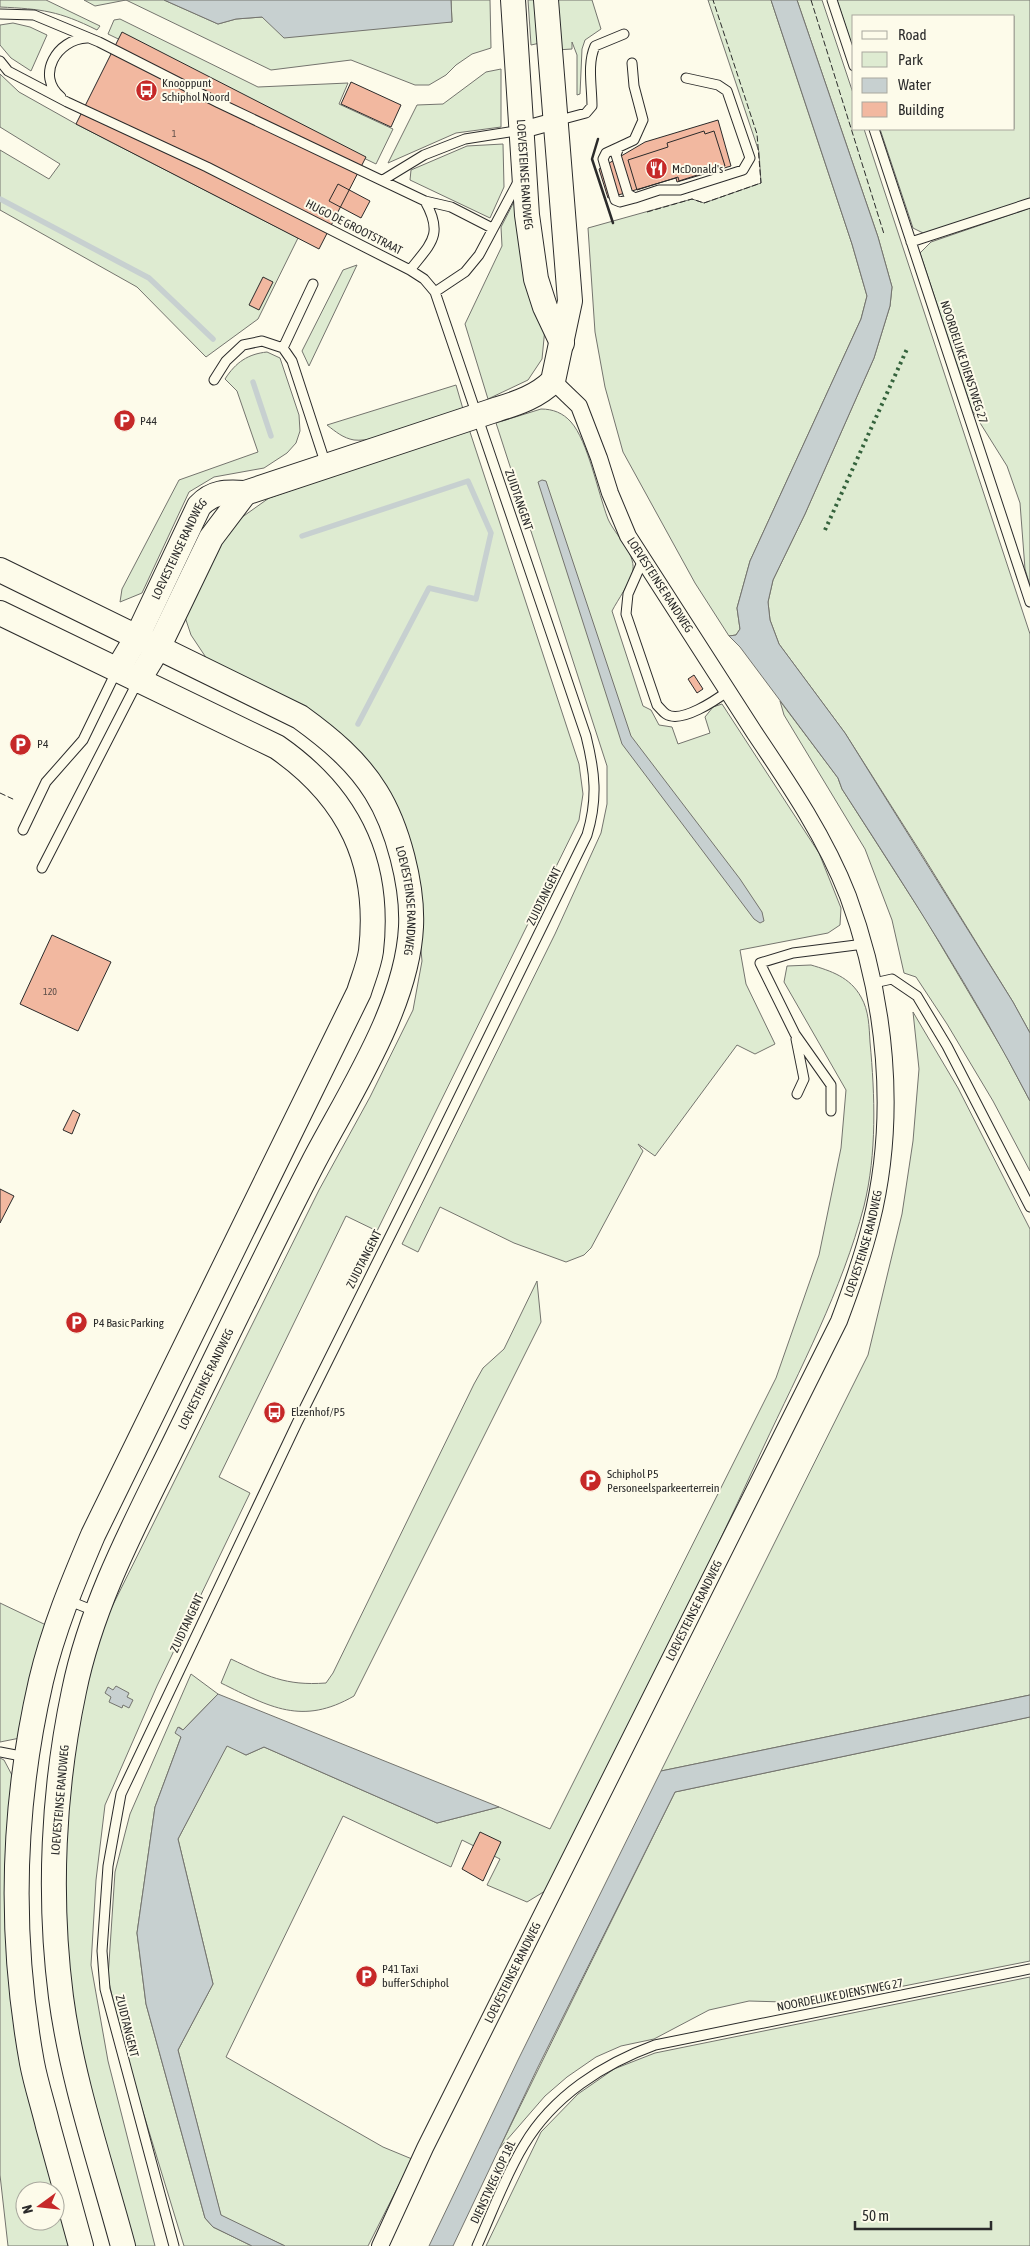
<svg xmlns="http://www.w3.org/2000/svg" width="1030" height="2246" font-family="'Asap Condensed',sans-serif">
  <style>
    .green { fill: #deebd1; stroke: #74746e; fill-rule: evenodd }
    .water { fill: #c7d0d0; stroke: #74746e }
    .lines { fill: none; stroke-linecap: round; stroke-linejoin: round }
    .stream { stroke: #c7d0d0; stroke-width: 5.5 }
    .building { fill: #f2b8a0; stroke: #2b2b2b }
    .lane-casing { stroke: #2b2b2b; stroke-width: 11 }
    .street-casing { stroke: #2b2b2b; stroke-width: 18 }
    .secondary-casing { stroke: #2b2b2b; stroke-width: 26 }
    .lane { stroke: #fdfbea; stroke-width: 9 }
    .street { stroke: #fdfbea; stroke-width: 16 }
    .secondary { stroke: #fdfbea; stroke-width: 24 }
    .hedge { stroke: #34623c; stroke-width: 4; stroke-dasharray: 2.5 4; stroke-linecap: butt }
    .fence { stroke: #2b2b2b; stroke-width: 1; stroke-dasharray: 6 2.5; stroke-linecap: butt }
    .wall { stroke: #2b2b2b; stroke-width: 2.5 }
    .labels { text-anchor: middle; dominant-baseline: central; stroke-width: 4; stroke-linejoin: round; paint-order: stroke }
    .number-label { font-size: 10px; fill: #5d4e48 }
    .poi-label { font-size: 12px; fill: #2b2b2b; stroke: #fdfbea; text-anchor: start }
    .street-label { font-size: 12px; fill: #2b2b2b; stroke: #fdfbea }
  </style>
  <rect width="100%" height="100%" fill="#fdfbea"/>
  <path class="green" d="M 0,0 L 46,0 L 100,26 L 97,30 C 59,11 42,9 0,7 Z
    M 84,0 L 164,0 L 218,24 L 236,19 L 262,17 L 452,22 L 451,0 L 490,0 L 491,48 L 472,54 L 456,65 L 446,75 L 429,85 L 415,85 L 351,60 L 271,70 L 126,0 L 95,6 Z
    M 528,0 L 538,0 L 540,43 L 531,45 Z
    M 552,0 L 592,0 L 601,29 L 585,40 L 582,49 L 580,94 L 577,95 L 577,55 L 572,42 L 572,49 L 556,50 Z
    M 708,0 L 771,0 L 852,244 L 867,296 L 861,319 L 750,561 L 737,608 L 740,629 L 736,635 L 729,636 L 695,583 L 623,452 L 605,387 L 595,332 L 588,228 L 692,199 L 704,203 L 761,183 L 759,152 Z
    M 797,0 L 822,0 L 854,96 L 854,129 L 864,129 L 1030,634 L 1030,1033 L 1013,1002 L 923,856 L 845,733 L 779,644 L 770,620 L 768,602 L 773,580 L 805,514 L 874,358 L 890,306 L 892,287 L 878,237 Z
    M 837,0 L 1030,0 L 1030,199 L 925,234 L 913,228 L 880,129 L 1014,129 L 1014,16 L 854,16 L 854,52 Z
    M 120,19 L 258,87 L 348,83 L 339,104 L 393,129 L 376,164 L 108,34 L 114,20 Z
    M 13,23 L 30,27 L 47,35 L 31,71 L 11,58 L 0,45 L 0,25 Z
    M 501,69 L 501,127 L 456,133 L 388,163 L 417,105 L 443,104 L 486,72 Z
    M 0,74 L 19,92 L 76,124 L 298,238 L 258,319 L 206,357 L 137,287 L 0,210 L 0,150 L 49,179 L 60,164 L 0,127 Z
    M 503,144 L 504,187 L 490,218 L 410,180 L 411,170 L 467,146 Z
    M 519,192 L 545,328 L 542,359 L 528,380 L 488,399 L 465,324 L 502,246 L 501,227 Z
    M 1030,208 L 1030,586 L 1025,569 L 1020,503 L 1007,466 L 972,410 L 920,253 L 931,242 Z
    M 357,265 L 309,366 L 302,351 L 343,270 Z
    M 267,352 L 280,358 L 299,415 L 300,431 L 296,443 L 287,453 L 264,468 L 214,477 L 189,492 L 142,593 L 120,602 L 122,589 L 179,480 L 258,452 L 237,391 L 225,379 C 236,362 248,354 267,352 Z
    M 456,385 L 463,409 C 438,417 378,443 354,440 C 343,438 336,432 327,425 Z
    M 541,409 C 553,409 563,413 571,422 C 588,441 598,493 608,519 C 615,535 635,552 633,570 C 632,580 617,601 612,611 L 643,706 L 651,710 L 659,725 L 672,727 L 678,744 L 710,733 L 705,717 L 713,707 L 722,704 L 819,853 L 841,908 L 840,925 L 828,933 L 740,950 L 746,984 L 775,1044 L 755,1054 L 737,1045 L 655,1156 L 638,1144 L 643,1151 L 591,1248 L 584,1255 L 566,1262 L 514,1243 L 440,1207 L 418,1252 L 402,1244 L 555,934 L 601,833 L 607,804 L 607,766 L 496,423 Z
    M 469,429 L 579,764 L 583,794 L 579,820 L 377,1231 L 346,1216 L 219,1477 L 250,1493 L 157,1686 L 105,1805 L 96,1880 L 91,1965 L 108,2061 L 155,2246 L 129,2246 L 80,2072 L 60,1932 L 65,1794 L 94,1643 L 319,1190 L 370,1097 L 413,1010 L 422,961 L 417,908 L 366,766 L 209,662 L 191,635 L 185,617 L 224,530 L 269,498 Z
    M 780,701 L 838,778 L 842,789 L 926,920 L 1004,1052 L 1030,1101 L 1030,1171 L 993,1101 L 947,1024 L 916,977 L 904,973 L 892,920 L 865,849 L 784,715 Z
    M 811,965 C 831,971 850,977 861,997 C 869,1011 869,1026 870,1042 C 875,1096 877,1153 864,1206 C 842,1290 800,1369 763,1448 C 695,1596 622,1741 550,1888 L 527,1902 L 487,1885 L 500,1859 L 462,1840 L 451,1867 L 343,1816 L 226,2057 L 383,2147 L 412,2159 L 368,2246 L 285,2246 L 221,2216 L 178,2050 L 213,1984 L 178,1839 L 227,1745 L 246,1755 L 264,1747 L 437,1823 L 499,1807 L 550,1829 L 776,1378 L 819,1255 L 841,1148 L 846,1090 L 784,982 L 787,966 Z
    M 913,1012 L 958,1088 L 1030,1229 L 1030,1695 L 661,1771 L 868,1355 L 902,1214 L 913,1141 L 919,1069 Z
    M 537,1281 L 541,1322 L 354,1696 C 302,1726 270,1707 221,1683 L 231,1659 C 267,1676 285,1686 326,1683 L 333,1673 L 474,1384 L 483,1368 L 504,1349 Z
    M 0,1603 L 46,1625 L 20,1738 L 0,1742 Z
    M 191,1674 L 218,1694 L 183,1730 L 179,1727 L 181,1737 L 155,1807 L 137,1933 L 146,2004 L 205,2218 L 213,2227 L 252,2246 L 184,2246 L 125,2053 L 108,1978 L 115,1872 L 130,1814 Z
    M 1030,1717 L 1030,1961 L 818,2003 L 749,2001 L 709,2010 L 654,2039 L 621,2046 L 596,2057 L 567,2077 L 545,2096 L 499,2149 L 675,1792 Z
    M 0,1758 L 4,1760 L 13,1777 L 8,1847 L 74,2246 L 8,2246 L 0,2175 ZM 25,2191 L 55,2191 L 55,2221 L 25,2221 Z
    M 1030,1977 L 1030,2246 L 486,2246 L 541,2132 L 578,2094 L 614,2069 L 655,2053 Z"/>
  <path class="water" d="M 164,0 L 451,0 L 452,22 L 284,38 L 262,17 L 236,19 L 218,24 Z
    M 771,0 L 797,0 L 878,237 L 892,287 L 890,306 L 874,358 L 805,514 L 773,580 L 768,602 L 770,620 L 779,644 L 845,733 L 1013,1002 L 1030,1033 L 1030,1101 C 974,993 908,891 842,789 L 838,778 L 740,647 L 729,636 L 736,635 L 740,629 L 737,608 L 750,561 L 861,319 L 867,296 L 852,244 Z
    M 542,480 L 546,481 L 631,736 L 740,879 L 762,912 L 764,921 L 760,923 L 754,919 L 622,744 L 538,482 Z
    M 116,1686 L 129,1693 L 127,1697 L 133,1700 L 129,1708 L 123,1705 L 122,1708 L 109,1702 L 111,1697 L 105,1693 L 108,1687 L 113,1690 Z
    M 218,1694 L 499,1807 L 437,1823 L 264,1747 L 246,1755 L 227,1746 L 178,1839 L 213,1984 L 178,2050 L 221,2215 L 285,2246 L 252,2246 L 213,2227 L 205,2218 L 146,2004 L 137,1933 L 155,1807 L 181,1737 L 175,1733 L 178,1727 L 183,1730 Z
    M 1030,1695 L 1030,1717 L 675,1792 L 537,2069 L 453,2246 L 429,2246 L 518,2060 L 661,1771 Z"/>
  <g class="lines">
    <path class="stream" d="M 0,199 L 149,278 L 213,339
      M 253,382 L 271,436
      M 302,536 L 468,481 L 491,533 L 476,599 L 429,588 L 358,724"/>
  </g>
  <path class="building" d="M 122,32 L 366,157 L 319,249 L 76,124 Z
    M 351,82 L 401,105 L 391,127 L 341,104 Z
    M 718,120 L 731,166 L 677,182 L 676,178 L 608,198 L 599,169 L 645,142 Z
    M 704,131 L 705,134 L 714,131 L 725,166 L 679,181 L 678,177 L 637,190 L 628,160 L 668,147 L 667,143 Z
    M 338,184 L 370,201 L 361,218 L 329,201 Z
    M 263,277 L 273,282 L 259,310 L 249,305 Z
    M 694,675 L 703,689 L 697,693 L 688,679 Z
    M 52,935 L 111,962 L 78,1031 L 20,1004 Z
    M 73,1110 L 80,1114 L 72,1134 L 63,1130 Z
    M 0,1189 L 14,1196 L 0,1223 Z
    M 480,1832 L 501,1842 L 483,1881 L 462,1869 Z"/>
  <g class="lines">
    <defs>
      <path id="lane" d="M 832,0 L 854,66
        M 0,14 L 34,15 L 99,42 L 219,103 L 425,201 C 444,235 431,243 410,270
        M 0,61 L 8,71 L 67,102 L 207,167 L 410,270 L 424,279 L 435,292 L 586,736 C 595,772 598,799 587,835 L 421,1174 L 297,1423 L 121,1794 L 108,1866 L 102,1951 L 105,1989 L 174,2246
        M 632,63 L 634,86 L 643,120 L 634,140 L 619,147 L 616,155 L 628,194 L 635,198 L 659,190 L 680,190 L 743,170 L 750,158 L 727,91 L 718,85 L 686,78
        M 61,97 C 35,76 57,39 87,38
        M 556,121 L 586,113 L 592,106 C 592,86 587,64 595,46 L 624,34
        M 874,129 L 1030,602
        M 619,147 L 606,153 L 603,159 L 615,200 L 620,202 L 635,198
        M 383,180 L 424,155 L 465,139 L 522,130
        M 425,201 L 451,207 L 492,228
        M 911,242 L 1030,203
        M 435,292 L 465,272 L 479,255 L 519,180
        M 283,348 L 313,284
        M 214,380 L 226,361 L 243,345 L 262,341 L 283,348 L 292,361 L 326,465
        M 643,560 L 628,594 L 626,614 L 657,705 C 660,708 663,712 666,714 C 681,724 716,700 728,691
        M 23,830 L 46,782 L 83,740 L 117,670
        M 42,868 L 138,681
        M 874,983 L 892,979 L 917,996 L 947,1046 L 1030,1207
        M 796,1039 L 804,1079 L 797,1094
        M 831,1111 L 831,1085 L 795,1034 L 760,963 L 793,953 L 864,944
        M 67,1600 L 97,1612
        M 0,1752 L 26,1757
        M 477,2246 C 492,2213 505,2176 524,2145 C 553,2096 603,2064 655,2045 L 1030,1969"/>
      <g id="street">
        <path d="M 522,130 L 555,121"/>
        <path id="s1" d="M 380,2246 L 425,2148 L 839,1321 C 851,1289 863,1256 871,1223 C 898,1116 886,999 848,896 C 825,837 789,784 754,732 C 712,666 670,601 628,536 L 610,493 L 599,458 L 579,406 L 553,381"/>
      </g>
      <g id="secondary">
        <path id="s2" d="M 513,0 L 527,215 L 536,279 L 545,307 L 562,343"/>
        <path id="s3" d="M 0,570 L 300,717 C 329,738 357,761 376,792 C 398,827 413,886 411,927 C 407,1007 349,1094 313,1163 C 266,1254 222,1346 177,1438 C 137,1520 92,1602 74,1691 C 53,1790 48,1896 61,1997 C 72,2081 101,2164 123,2246"/>
        <path d="M 0,613 L 277,747 C 349,797 381,863 371,951 C 369,965 363,979 359,992 L 93,1535 C 73,1582 53,1630 41,1681 C 12,1807 9,1936 32,2063 C 36,2084 43,2105 48,2126 C 59,2166 70,2206 81,2246"/>
        <path id="s4" d="M 118,669 L 137,637 L 199,506 C 213,491 226,492 245,493 L 498,409 C 518,403 538,396 553,381 L 570,301 L 546,0"/>
        <path d="M 138,681 L 158,648 L 211,538 L 245,493"/>
      </g>
    </defs>
    <use href="#lane" class="lane-casing"/>
    <use href="#street" class="street-casing"/>
    <use href="#secondary" class="secondary-casing"/>
    <use href="#lane" class="lane"/>
    <use href="#street" class="street"/>
    <use href="#secondary" class="secondary"/>
    <path class="hedge" d="M 825,530 L 907,349"/>
    <path class="fence" d="M 811,0 L 884,234
      M 647,212 L 692,199 L 704,203 L 761,183 L 757,134 L 713,0
      M 0,793 L 15,800"/>
    <path class="wall" d="M 598,139 L 592,159 L 613,223"/>
  </g>
  <defs>
    <symbol id="bus-disc" viewBox="-11 -11 22 22"><circle r="9.5" fill="#c62828" stroke="#fdfbea"/><path d="M-5-6H5V4H4V6H2V4H-2V6H-4V4H-5ZM-3.5-4V0h7V-4ZM-3.5 1.2v1.5H-2V1.2ZM2 1.2v1.5H3.5V1.2Z" fill="#fff"/></symbol>
    <symbol id="restaurant-disc" viewBox="-11 -11 22 22"><circle r="9.5" fill="#c62828" stroke="#fdfbea"/><path d="M-5-6h1v4h1v-4h1v4h1v-4h1v5L-1.5 .5V6h-2V.5L-5-1ZM5-6V6H3V1.5H1.5Q1.5-4 5-6Z" fill="#fff"/></symbol>
    <symbol id="parking-disc" viewBox="-11 -11 22 22"><circle r="9.5" fill="#c62828" stroke="#fdfbea"/><path d="M-3.5-5.5H1a3.5 3.5 0 0 1 0 7H-1V5.5H-3.5ZM-1-3.4V-.6H.8a1.4 1.4 0 0 0 0-2.8Z" fill="#fff"/></symbol>
  </defs>
  <g fill-rule="evenodd">
    <use href="#bus-disc" x="134" y="78" width="25" height="25"/>
    <use href="#restaurant-disc" x="644" y="156" width="25" height="25"/>
    <use href="#parking-disc" x="112" y="408" width="25" height="25"/>
    <use href="#parking-disc" x="8" y="732" width="25" height="25"/>
    <use href="#parking-disc" x="64" y="1310" width="25" height="25"/>
    <use href="#bus-disc" x="262" y="1400" width="25" height="25"/>
    <use href="#parking-disc" x="578" y="1468" width="25" height="25"/>
    <use href="#parking-disc" x="354" y="1964" width="25" height="25"/>
  </g>
  <g class="labels">
    <g class="number-label">
      <text x="174" y="133">1</text>
      <text x="50" y="991">120</text>
    </g>
    <g class="poi-label">
      <text x="162" y="83">Knooppunt<tspan x="162" dy="14">Schiphol Noord</tspan></text>
      <text x="672" y="169">McDonald's</text>
      <text x="140" y="421">P44</text>
      <text x="37" y="744">P4</text>
      <text x="93" y="1323">P4 Basic Parking</text>
      <text x="291" y="1412">Elzenhof/P5</text>
      <text x="607" y="1474">Schiphol P5<tspan x="607" dy="14">Personeelsparkeerterrein</tspan></text>
      <text x="382" y="1969">P41 Taxi<tspan x="382" dy="14">buffer Schiphol</tspan></text>
    </g>
    <g class="street-label">
      <text stroke="none"><textPath href="#s2" startOffset="175">LOEVESTEINSE RANDWEG</textPath></text>
      <text transform="translate(354 227) rotate(27)">HUGO DE GROOTSTRAAT</text>
      <text transform="translate(964 362) rotate(72)">NOORDELIJKE DIENSTWEG 27</text>
      <text transform="translate(519 500) rotate(71)">ZUIDTANGENT</text>
      <text stroke="none"><textPath href="#s4" startOffset="135">LOEVESTEINSE RANDWEG</textPath></text>
      <text transform="translate(660 585) rotate(57)">LOEVESTEINSE RANDWEG</text>
      <text transform="translate(544 896) rotate(-64)">ZUIDTANGENT</text>
      <text stroke="none"><textPath href="#s3" startOffset="556">LOEVESTEINSE RANDWEG</textPath></text>
      <text stroke="none"><textPath href="#s1" startOffset="1114">LOEVESTEINSE RANDWEG</textPath></text>
      <text transform="translate(364 1259) rotate(-63)">ZUIDTANGENT</text>
      <text transform="translate(206 1379) rotate(-64)">LOEVESTEINSE RANDWEG</text>
      <text stroke="none"><textPath href="#s1" startOffset="709">LOEVESTEINSE RANDWEG</textPath></text>
      <text transform="translate(187 1623) rotate(-65)">ZUIDTANGENT</text>
      <text transform="translate(60 1800) rotate(-85)">LOEVESTEINSE RANDWEG</text>
      <text stroke="none"><textPath href="#s1" startOffset="304">LOEVESTEINSE RANDWEG</textPath></text>
      <text transform="translate(840 1995) rotate(-11)">NOORDELIJKE DIENSTWEG 27</text>
      <text transform="translate(127 2026) rotate(76)">ZUIDTANGENT</text>
      <text transform="translate(493 2182) rotate(-65)">DIENSTWEG KOP 18L</text>
    </g>
  </g>
  <rect x="852" y="15" width="162" height="115" fill="#fdfbea" stroke="#a9a89e"/>
  <rect x="862" y="31" width="25" height="8" fill="#fdfbea" stroke="#a9a89e"/>
  <text x="898" y="40" font-size="15" fill="#2b2b2b">Road</text>
  <rect x="862" y="52" width="25" height="15" fill="#deebd1" stroke="#a9a89e"/>
  <text x="898" y="65" font-size="15" fill="#2b2b2b">Park</text>
  <rect x="862" y="78" width="25" height="15" fill="#c7d0d0" stroke="#a9a89e"/>
  <text x="898" y="90" font-size="15" fill="#2b2b2b">Water</text>
  <rect x="862" y="102" width="25" height="15" fill="#f2b8a0" stroke="#a9a89e"/>
  <text x="898" y="115" font-size="15" fill="#2b2b2b">Building</text>
  <g transform="translate(40 2206) rotate(255)"><circle r="24" fill="#fdfbea" stroke="#a9a89e"/>
  <path d="M0-4L9 19L0 12L-9 19Z" fill="#c62828"/>
  <text y="-8" font-size="14" font-weight="bold" text-anchor="middle" fill="#2b2b2b">N</text>
  </g>
  <path d="M855 2221v8h136v-8" fill="none" stroke="#2b2b2b" stroke-width="2.5"/>
  <text x="862" y="2221" font-size="15" fill="#2b2b2b" stroke="#fdfbea" stroke-width="4" paint-order="stroke">50 m</text>
</svg>
